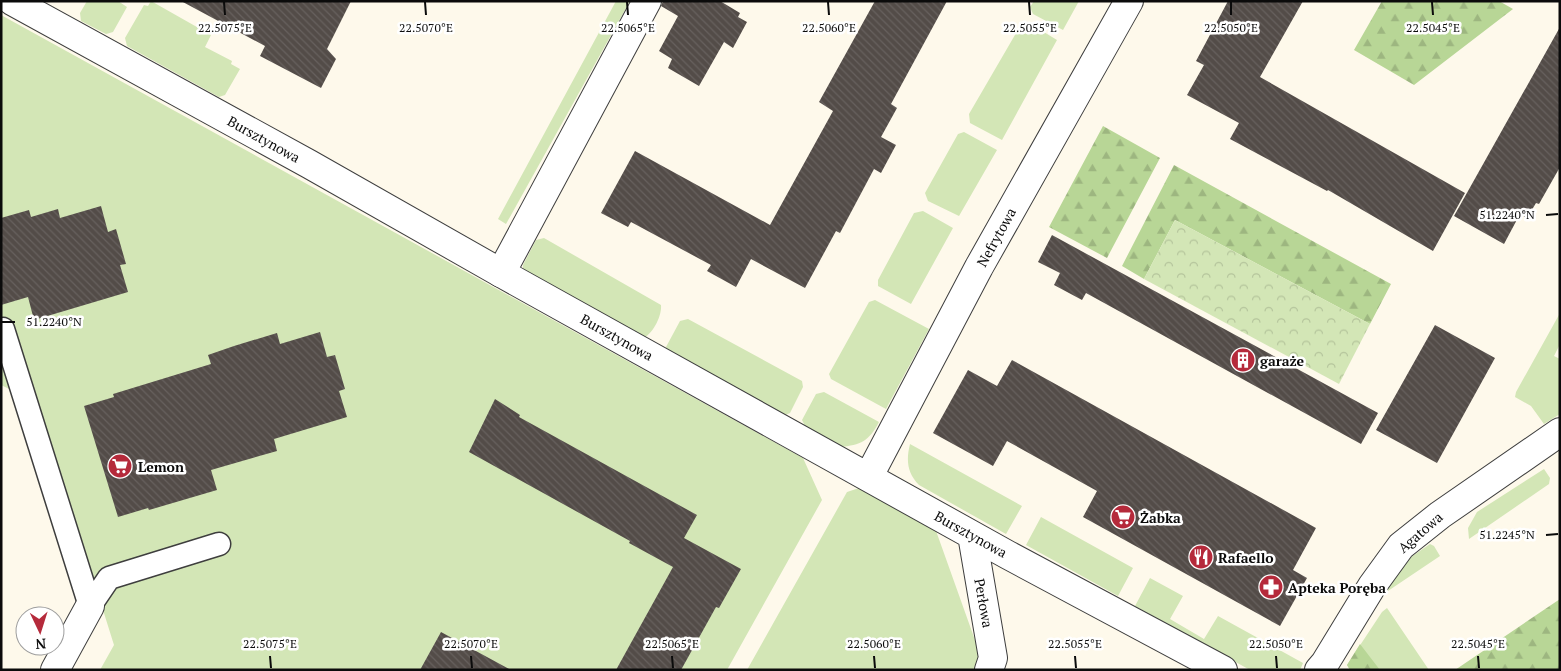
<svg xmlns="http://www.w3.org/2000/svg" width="1561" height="671" font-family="'PT Serif',serif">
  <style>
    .grass { fill: #d3e6b6 }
    .forest { fill: url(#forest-firs) }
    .park { fill: url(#park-crowns) }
    .building { fill: url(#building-back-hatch) }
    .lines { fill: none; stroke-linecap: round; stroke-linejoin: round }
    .service-casing { stroke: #3e3e3e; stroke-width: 25 }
    .pedestrian-casing { stroke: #3e3e3e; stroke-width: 30 }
    .minor-casing { stroke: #3e3e3e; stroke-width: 30 }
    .service { stroke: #fff; stroke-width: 22 }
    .pedestrian { stroke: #fff; stroke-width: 28 }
    .minor { stroke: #fff; stroke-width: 28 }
    .ticks { fill: none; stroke: #0b0b0b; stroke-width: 2 }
    .labels { text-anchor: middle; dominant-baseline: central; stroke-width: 5; stroke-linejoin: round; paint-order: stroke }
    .street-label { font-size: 14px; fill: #0b0b0b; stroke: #fff }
    .poi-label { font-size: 14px; font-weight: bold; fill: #0b0b0b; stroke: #fff; text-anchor: start }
    .ticks-label { font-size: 12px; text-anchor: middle; fill: #0b0b0b; stroke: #fff; stroke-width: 5; stroke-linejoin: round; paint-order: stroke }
  </style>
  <defs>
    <pattern id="forest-firs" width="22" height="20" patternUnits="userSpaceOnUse" patternTransform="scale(1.25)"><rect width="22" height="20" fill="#b8d696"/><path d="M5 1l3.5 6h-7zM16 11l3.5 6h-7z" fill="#9db680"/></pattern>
    <pattern id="park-crowns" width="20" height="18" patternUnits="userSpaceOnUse" patternTransform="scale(1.25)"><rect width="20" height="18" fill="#d3e6b6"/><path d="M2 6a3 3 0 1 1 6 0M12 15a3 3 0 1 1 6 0" fill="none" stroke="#b4c49b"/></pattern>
    <pattern id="building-back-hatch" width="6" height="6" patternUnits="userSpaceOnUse" patternTransform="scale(1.25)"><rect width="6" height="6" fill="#534c48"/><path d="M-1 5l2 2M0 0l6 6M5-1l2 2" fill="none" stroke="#67615e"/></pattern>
  </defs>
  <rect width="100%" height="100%" fill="#fef9eb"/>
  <path class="grass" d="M 87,1 L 118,1 L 127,7 L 113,32 L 106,34 L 81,21 L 80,13 Z
    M 151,1 L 211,35 L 205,47 L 232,61 L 231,64 L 240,69 L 225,95 L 219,97 L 127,46 L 125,38 L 144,5 L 148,6 Z
    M 616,1 L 630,1 L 506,224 L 498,219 Z
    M 1034,1 L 1079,1 L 1063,30 L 1033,14 L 1030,7 Z
    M 1,15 L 803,458 L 822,500 L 727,670 L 100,670 L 114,645 L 38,403 L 1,385 Z
    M 1022,23 L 1029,23 L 1057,40 L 1002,140 L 970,123 L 969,114 Z
    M 964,132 L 997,150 L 959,216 L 928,201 L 925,193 L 958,134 Z
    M 923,211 L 953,228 L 911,304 L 878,286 L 878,280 L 914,213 Z
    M 544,238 L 661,305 C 662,316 653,334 642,339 L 523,273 L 523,265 L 536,240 Z
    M 875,300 L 929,329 L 886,409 L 831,379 L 829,374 L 869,302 Z
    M 1560,313 L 1560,344 L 1554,356 L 1560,359 L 1560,414 L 1544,424 L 1531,406 L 1515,397 L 1516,392 Z
    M 688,319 L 802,381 L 803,387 L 790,413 L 783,416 L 669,354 L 666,347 L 680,321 Z
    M 824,392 L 879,422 C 869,441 861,445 840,447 L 807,430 L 802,420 L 816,394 Z
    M 910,444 L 1022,506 L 1006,534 L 919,485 C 907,473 906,460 910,444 Z
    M 1544,469 L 1550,478 L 1549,484 L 1469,539 L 1468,528 L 1477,512 Z
    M 862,487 L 935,528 L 981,657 L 978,670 L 747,670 L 847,492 Z
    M 1041,517 L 1133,568 L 1118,596 L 1026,545 Z
    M 1430,544 L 1434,546 L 1440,556 L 1379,597 L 1411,557 Z
    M 1150,578 L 1183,596 L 1170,619 L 1204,639 L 1218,616 L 1303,663 L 1300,670 L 1250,670 L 1135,606 Z
    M 1387,608 L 1429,670 L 1350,670 L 1347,665 L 1382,612 Z"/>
  <path class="forest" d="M 1382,1 L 1499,1 L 1513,9 L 1414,85 L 1354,50 Z
    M 1103,126 L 1160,158 L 1107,258 L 1049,227 Z
    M 1174,165 L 1391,284 L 1370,324 L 1175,220 L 1144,279 L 1122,266 Z
    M 1560,599 L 1560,670 L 1455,670 Z
    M 1360,644 L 1380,670 L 1350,670 L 1347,665 Z"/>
  <path class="park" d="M 1175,220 L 1370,324 L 1339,384 L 1144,279 Z"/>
  <path class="building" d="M 181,1 L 351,1 L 327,49 L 336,59 L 321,88 L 260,56 L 265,46 Z
    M 663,1 L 720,1 L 740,13 L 738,17 L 747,22 L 733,48 L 724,42 L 699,86 L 668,68 L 672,59 L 659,51 L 678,16 L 661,6 Z
    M 875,1 L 947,1 L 891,104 L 897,108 L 881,137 L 896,145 L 881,173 L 874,169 L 840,233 L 836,231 L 805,288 L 751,259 L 736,287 L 707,271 L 711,265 L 631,222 L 628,227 L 601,213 L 635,151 L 770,225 L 833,111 L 819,102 Z
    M 1228,1 L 1303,1 L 1260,77 L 1465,193 L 1433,251 L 1328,190 L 1327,191 L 1230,139 L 1239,123 L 1187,95 L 1204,65 L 1196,61 Z
    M 1560,27 L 1560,167 L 1539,204 L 1536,203 L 1527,218 L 1520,214 L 1504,244 L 1454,216 Z
    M 101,206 L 108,232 L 116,229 L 126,264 L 120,265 L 128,292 L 34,320 L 28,297 L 1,305 L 1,218 L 29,210 L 31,217 L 58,209 L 60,218 Z
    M 1052,235 L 1378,413 L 1361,444 L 1086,293 L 1082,300 L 1054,285 L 1060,273 L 1038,262 Z
    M 1435,325 L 1495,358 L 1437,463 L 1376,430 Z
    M 320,332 L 327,357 L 335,355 L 345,389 L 339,391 L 347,417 L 274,439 L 277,451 L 211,470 L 217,490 L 149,510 L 148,508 L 118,517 L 84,406 L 114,397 L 113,394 L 211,364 L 208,355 L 234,346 L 277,333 L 280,344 Z
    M 1012,360 L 1316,528 L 1293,570 L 1307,578 L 1280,626 L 1083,517 L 1097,491 L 1007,441 L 993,466 L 933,433 L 968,370 L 997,386 Z
    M 495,399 L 520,415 L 519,417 L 697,515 L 684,538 L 741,569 L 719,608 L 716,607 L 681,670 L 616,670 L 673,567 L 629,543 L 630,541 L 469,452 Z
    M 441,632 L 511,670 L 420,670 Z"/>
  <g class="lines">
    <defs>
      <path id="service" d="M 3,329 L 90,606 L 109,578 L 219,544"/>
      <path id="pedestrian" d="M 12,1 L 309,164 L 501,273"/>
      <path id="minor" d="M 647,1 L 501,273 L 1008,555 L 1223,670
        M 869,476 L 979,267 L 1129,1
        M 972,535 L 993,658 L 989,670
        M 55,670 L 90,606
        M 1319,670 L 1325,663 L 1372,586 L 1401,546 L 1440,515 L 1560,432"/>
    </defs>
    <use href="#service" class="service-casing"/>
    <use href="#pedestrian" class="pedestrian-casing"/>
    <use href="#minor" class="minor-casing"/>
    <use href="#service" class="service"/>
    <use href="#pedestrian" class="pedestrian"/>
    <use href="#minor" class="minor"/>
  </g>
  <path class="ticks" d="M 224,2 L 225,15M 425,2 L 426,15M 627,2 L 628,15M 828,2 L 829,15M 1029,2 L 1030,15M 1231,2 L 1231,15M 1432,2 L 1433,15M 1546,215 L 1558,214M 2,322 L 15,322M 1546,535 L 1558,534M 270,656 L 271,668M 471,656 L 472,668M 672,656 L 673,668M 874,656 L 875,668M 1075,656 L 1076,668M 1276,656 L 1277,668M 1478,656 L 1479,668"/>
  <defs>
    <symbol id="building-disc" viewBox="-11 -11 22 22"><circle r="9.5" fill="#b52a3b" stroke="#fff"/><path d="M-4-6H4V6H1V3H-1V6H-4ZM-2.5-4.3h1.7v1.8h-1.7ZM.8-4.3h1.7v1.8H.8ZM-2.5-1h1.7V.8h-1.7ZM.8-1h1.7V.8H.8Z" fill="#fff"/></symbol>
    <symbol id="supermarket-disc" viewBox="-11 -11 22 22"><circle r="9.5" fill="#b52a3b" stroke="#fff"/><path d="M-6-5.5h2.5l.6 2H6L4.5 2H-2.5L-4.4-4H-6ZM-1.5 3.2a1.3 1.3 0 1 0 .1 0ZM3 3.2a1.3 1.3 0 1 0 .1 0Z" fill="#fff"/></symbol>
    <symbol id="restaurant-disc" viewBox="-11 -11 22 22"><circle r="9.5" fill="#b52a3b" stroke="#fff"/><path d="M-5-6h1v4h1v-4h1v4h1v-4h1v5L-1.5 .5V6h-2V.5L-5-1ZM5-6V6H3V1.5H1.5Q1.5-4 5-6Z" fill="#fff"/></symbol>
    <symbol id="pharmacy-disc" viewBox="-11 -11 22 22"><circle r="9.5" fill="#b52a3b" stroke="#fff"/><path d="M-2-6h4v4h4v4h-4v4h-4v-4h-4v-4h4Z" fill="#fff"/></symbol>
  </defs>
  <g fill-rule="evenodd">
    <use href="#building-disc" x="1229" y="346" width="28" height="28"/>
    <use href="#supermarket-disc" x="106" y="452" width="28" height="28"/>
    <use href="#supermarket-disc" x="1109" y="503" width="28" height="28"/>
    <use href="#restaurant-disc" x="1187" y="543" width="28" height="28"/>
    <use href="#pharmacy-disc" x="1257" y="573" width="28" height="28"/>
  </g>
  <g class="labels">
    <g class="street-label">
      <text transform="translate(264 139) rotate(29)">Bursztynowa</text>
      <text transform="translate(996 237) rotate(-61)">Nefrytowa</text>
      <text transform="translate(617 337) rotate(29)">Bursztynowa</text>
      <text transform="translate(1420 532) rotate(-41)">Agatowa</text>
      <text transform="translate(971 534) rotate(29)">Bursztynowa</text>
      <text transform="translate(984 603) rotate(80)">Perłowa</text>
    </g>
    <g class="poi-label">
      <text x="1260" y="360">garaże</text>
      <text x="138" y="466">Lemon</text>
      <text x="1140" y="517">Żabka</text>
      <text x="1218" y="557">Rafaello</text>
      <text x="1288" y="587">Apteka Poręba</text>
    </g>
  </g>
  <g class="ticks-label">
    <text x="225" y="32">22.5075°E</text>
    <text x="426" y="32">22.5070°E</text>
    <text x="628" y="32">22.5065°E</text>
    <text x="829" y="32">22.5060°E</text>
    <text x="1030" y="32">22.5055°E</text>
    <text x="1231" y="32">22.5050°E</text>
    <text x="1433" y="32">22.5045°E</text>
    <text x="1507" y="219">51.2240°N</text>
    <text x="54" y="326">51.2240°N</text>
    <text x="1507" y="539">51.2245°N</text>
    <text x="270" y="648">22.5075°E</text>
    <text x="471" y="648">22.5070°E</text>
    <text x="672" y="648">22.5065°E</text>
    <text x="874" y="648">22.5060°E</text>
    <text x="1075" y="648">22.5055°E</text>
    <text x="1276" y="648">22.5050°E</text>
    <text x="1478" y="648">22.5045°E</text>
  </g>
  <rect width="1561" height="671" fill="none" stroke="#0b0b0b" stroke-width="5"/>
  <g transform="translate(40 631) rotate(176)"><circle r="24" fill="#ffffff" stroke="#9d9d9d"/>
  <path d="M0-4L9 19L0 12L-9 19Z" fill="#b52a3b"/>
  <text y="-8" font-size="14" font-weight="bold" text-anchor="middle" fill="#0b0b0b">N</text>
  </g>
</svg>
